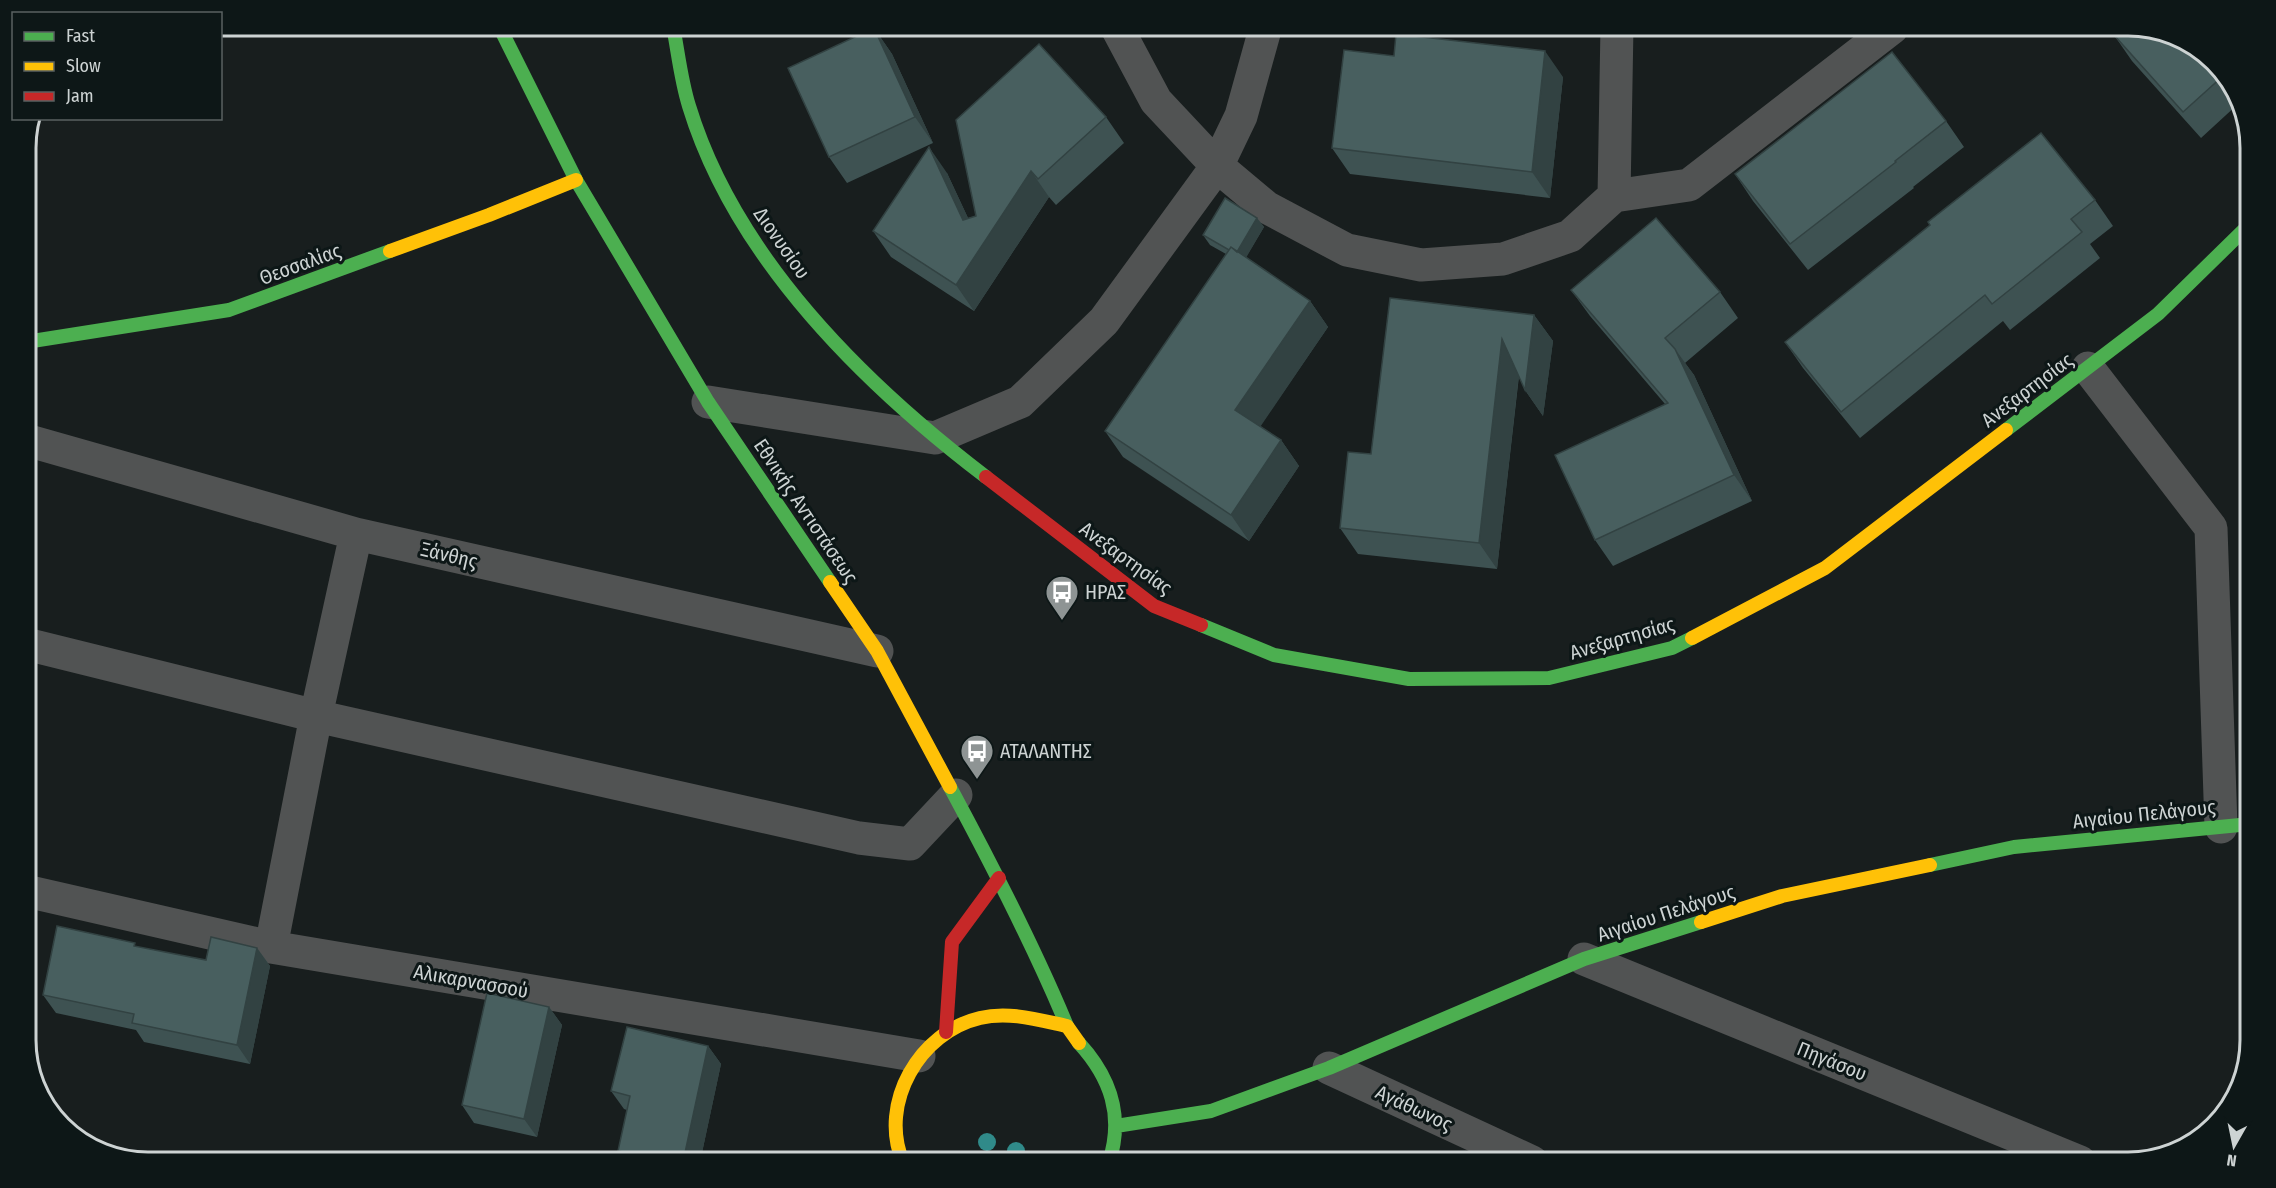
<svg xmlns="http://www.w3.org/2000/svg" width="2276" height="1188" font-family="'Fira Sans Condensed',sans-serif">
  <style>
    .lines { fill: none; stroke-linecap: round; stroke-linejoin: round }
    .street { stroke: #515353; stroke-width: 33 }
    .fast { stroke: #4caf50; stroke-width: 14 }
    .slow { stroke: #ffc107; stroke-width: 14 }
    .jam { stroke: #c62828; stroke-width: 14 }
    .tree { fill: #308a89 }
    .wall { fill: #3e5252 }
    .shaded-wall { fill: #324242 }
    .building { fill: #485f5f; stroke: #324242; stroke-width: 1.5 }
    .labels { text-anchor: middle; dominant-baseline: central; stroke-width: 6; stroke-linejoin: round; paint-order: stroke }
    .street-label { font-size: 20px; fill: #cdd3d3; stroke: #0d1717 }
    .poi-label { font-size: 20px; fill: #cdd3d3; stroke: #0d1717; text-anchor: start }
    .rim { fill: none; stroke: #cdd3d3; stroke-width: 3 }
  </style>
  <rect width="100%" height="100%" fill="#181e1e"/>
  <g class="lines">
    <path class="street" d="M 1116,26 L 1156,101 L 1217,166 L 1266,207 L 1347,250 L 1421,265 L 1503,259 L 1570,236 L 1614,196 L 1617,26
      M 1614,196 L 1689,185 L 1892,28
      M 2088,368 L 2211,528 L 2221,827
      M 708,402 L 935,438 L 1020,402 L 1104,321 L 1217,166 L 1241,116 L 1266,26
      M 26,440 L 356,534 L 877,651
      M 26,644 L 316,716 L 859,838 L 910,844 L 956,795
      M 26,891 L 271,947 L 919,1056
      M 271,947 L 316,716 L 356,534
      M 1584,959 L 2080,1162
      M 1329,1068 L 1532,1162"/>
    <path class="fast" d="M 499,26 L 576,180 L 708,402 L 830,582
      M 673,26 C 678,52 681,81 689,106 C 735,257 864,384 986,477
      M 26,342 L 229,310 L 390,251
      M 2006,430 L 2158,314 L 2250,224
      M 1201,625 L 1274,655 L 1409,679 L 1549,678 L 1672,648 L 1692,638
      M 950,787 C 992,865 1033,944 1067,1026
      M 1930,865 L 2014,847 L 2250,824
      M 1079,1043 C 1111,1078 1124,1116 1109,1162
      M 1116,1126 L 1211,1111 L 1329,1068 L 1584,959 L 1701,922"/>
    <path class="slow" d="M 390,251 L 489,215 L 576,180
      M 830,582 L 877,651 L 950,787
      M 1692,638 L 1825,568 L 2006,430
      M 1701,922 L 1782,896 L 1930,865
      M 903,1162 C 878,1103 920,1032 980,1018 C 1009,1011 1039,1020 1067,1026 L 1079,1043"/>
    <path class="jam" d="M 986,477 L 1154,606 L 1201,625
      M 946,1032 L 952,942 L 999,878"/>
  </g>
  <g class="tree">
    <circle cx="987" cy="1142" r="9"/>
    <circle cx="1016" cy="1151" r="9"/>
  </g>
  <path class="wall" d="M 2062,26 L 2072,26 L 2066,31 Z
    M 874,28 L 892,54 L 933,143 L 847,183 L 829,157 Z
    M 2114,35 L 2183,38 L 2230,80 L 2238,104 L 2201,138 L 2132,61 Z
    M 1394,56 L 1563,77 L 1550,198 L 1350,174 L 1332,148 Z
    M 1106,117 L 1124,143 L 1056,205 L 1049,197 L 974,311 L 891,257 L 873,231 L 947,173 L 968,218 L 976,216 Z
    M 1946,121 L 1964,147 L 1913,187 L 1914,188 L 1808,270 L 1753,201 L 1735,174 Z
    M 2095,200 L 2113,226 L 2090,244 L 2100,258 L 2010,330 L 2003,321 L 1860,438 L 1803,368 L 1785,342 Z
    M 1257,218 L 1264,227 L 1246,257 L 1310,301 L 1328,327 L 1260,426 L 1281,440 L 1299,466 L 1249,541 L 1123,457 L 1105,431 L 1226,254 L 1210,245 L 1203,235 Z
    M 1571,290 L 1720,292 L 1738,318 L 1685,363 L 1694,375 L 1752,501 L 1613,566 L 1595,540 L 1665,404 L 1590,316 Z
    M 1534,315 L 1553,341 L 1543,416 L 1525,390 L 1519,376 L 1497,569 L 1358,554 L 1340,528 Z
    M 138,947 L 206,960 L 257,948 L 270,966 L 250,1064 L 144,1042 L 136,1030 L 56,1013 L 43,995 Z
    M 549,1007 L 562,1025 L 537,1137 L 474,1123 L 462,1105 Z
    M 708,1046 L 721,1064 L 700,1162 L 626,1162 L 618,1151 L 627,1110 L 624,1109 L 611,1091 Z"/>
  <path class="shaded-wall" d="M 874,28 L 892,54 L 933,143 L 915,117 Z
    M 1545,51 L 1563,77 L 1550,198 L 1532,172 Z
    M 929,147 L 947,173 L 981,246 L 963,220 Z
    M 1031,171 L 1049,197 L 974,311 L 956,285 Z
    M 1257,218 L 1264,227 L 1243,263 L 1236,254 Z
    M 1310,301 L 1328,327 L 1254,436 L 1235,410 Z
    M 1534,315 L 1553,341 L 1543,416 L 1525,390 Z
    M 1502,339 L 1520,365 L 1497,569 L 1479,543 Z
    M 1675,349 L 1694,375 L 1752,501 L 1734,475 Z
    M 1281,440 L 1299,466 L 1249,541 L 1231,515 Z
    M 257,948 L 270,966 L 250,1064 L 237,1045 Z
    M 549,1007 L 562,1025 L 537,1137 L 524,1119 Z
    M 708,1046 L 721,1064 L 700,1162 L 683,1162 Z"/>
  <path class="building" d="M 2125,26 L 2128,26 L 2183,38 L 2224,75 L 2183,112 L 2114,35 Z
    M 874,28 L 915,117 L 829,157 L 788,68 Z
    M 1396,34 L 1545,51 L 1532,172 L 1332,148 L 1344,50 L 1394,56 Z
    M 1039,44 L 1106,117 L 1038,179 L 1031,171 L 956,285 L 873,231 L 929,147 L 963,220 L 976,216 L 956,120 Z
    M 1892,52 L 1946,121 L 1895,161 L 1896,162 L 1790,244 L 1735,174 Z
    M 2041,133 L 2095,200 L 2071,219 L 2082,232 L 1992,304 L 1985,295 L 1841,412 L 1785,342 L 1930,225 L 1928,222 Z
    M 1225,198 L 1257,218 L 1237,252 L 1231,247 L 1229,250 L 1203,235 Z
    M 1656,218 L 1720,292 L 1665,338 L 1675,349 L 1734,475 L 1595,540 L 1555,455 L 1668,403 L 1571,290 Z
    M 1231,247 L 1310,301 L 1235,410 L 1281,440 L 1231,515 L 1105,431 Z
    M 1390,298 L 1534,315 L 1525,390 L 1502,339 L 1479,543 L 1340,528 L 1348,452 L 1371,454 Z
    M 57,926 L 135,943 L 134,946 L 206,960 L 211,937 L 257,948 L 237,1045 L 132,1023 L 134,1014 L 43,995 Z
    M 487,993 L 549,1007 L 524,1119 L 462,1105 Z
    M 627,1027 L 708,1046 L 683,1162 L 674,1162 L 618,1151 L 630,1096 L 611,1091 Z"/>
  <defs>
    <symbol id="bus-pin" viewBox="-11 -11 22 30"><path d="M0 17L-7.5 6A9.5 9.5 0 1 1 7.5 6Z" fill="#8e9494" stroke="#0d1717"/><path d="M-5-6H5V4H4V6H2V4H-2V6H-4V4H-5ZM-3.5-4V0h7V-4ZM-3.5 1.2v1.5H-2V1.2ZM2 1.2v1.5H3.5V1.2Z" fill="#fff"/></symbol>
  </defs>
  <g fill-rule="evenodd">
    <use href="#bus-pin" x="1043" y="573" width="38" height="52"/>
    <use href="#bus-pin" x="958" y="732" width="38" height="52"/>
  </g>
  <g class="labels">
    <g class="street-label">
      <text transform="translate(782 243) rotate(55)">Διονυσίου</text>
      <text transform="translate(300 264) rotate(-20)">Θεσσαλίας</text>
      <text transform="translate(2027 390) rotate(-37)">Ανεξαρτησίας</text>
      <text transform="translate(806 511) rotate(56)">Εθνικής Αντιστάσεως</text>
      <text transform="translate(449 555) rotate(13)">Ξάνθης</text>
      <text transform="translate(1126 558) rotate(36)">Ανεξαρτησίας</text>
      <text transform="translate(1622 638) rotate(-16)">Ανεξαρτησίας</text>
      <text transform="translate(2144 814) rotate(-6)">Αιγαίου Πελάγους</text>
      <text transform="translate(1666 913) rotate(-18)">Αιγαίου Πελάγους</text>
      <text transform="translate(471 981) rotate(10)">Αλικαρνασσού</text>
      <text transform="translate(1832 1061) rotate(22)">Πηγάσου</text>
      <text transform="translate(1414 1108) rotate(25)">Αγάθωνος</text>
    </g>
    <g class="poi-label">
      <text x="1085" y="592">ΗΡΑΣ</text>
      <text x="1000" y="751">ΑΤΑΛΑΝΤΗΣ</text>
    </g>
  </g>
  <path d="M0 0H2276V1188H0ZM148 36H2128A112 112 0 0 1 2240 148V1040A112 112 0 0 1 2128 1152H148A112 112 0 0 1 36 1040V148A112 112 0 0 1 148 36Z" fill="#0d1717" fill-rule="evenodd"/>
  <path class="rim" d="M148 36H2128A112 112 0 0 1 2240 148V1040A112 112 0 0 1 2128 1152H148A112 112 0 0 1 36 1040V148A112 112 0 0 1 148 36Z"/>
  <rect x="12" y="12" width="210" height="108" fill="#0d1717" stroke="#5a6262" stroke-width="1.5"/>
  <rect x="24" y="32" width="30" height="9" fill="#4caf50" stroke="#5a6262" stroke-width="1.5"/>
  <text x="66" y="42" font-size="18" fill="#cdd3d3">Fast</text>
  <rect x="24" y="62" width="30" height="9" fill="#ffc107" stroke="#5a6262" stroke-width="1.5"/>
  <text x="66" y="72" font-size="18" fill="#cdd3d3">Slow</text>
  <rect x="24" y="92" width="30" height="9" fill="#c62828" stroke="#5a6262" stroke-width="1.5"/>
  <text x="66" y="102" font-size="18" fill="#cdd3d3">Jam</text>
  <g transform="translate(2234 1146) rotate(189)" stroke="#0d1717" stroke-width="4.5" paint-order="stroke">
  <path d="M0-4.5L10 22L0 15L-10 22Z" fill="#cdd3d3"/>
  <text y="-9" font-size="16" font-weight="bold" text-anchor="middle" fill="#cdd3d3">N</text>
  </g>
</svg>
